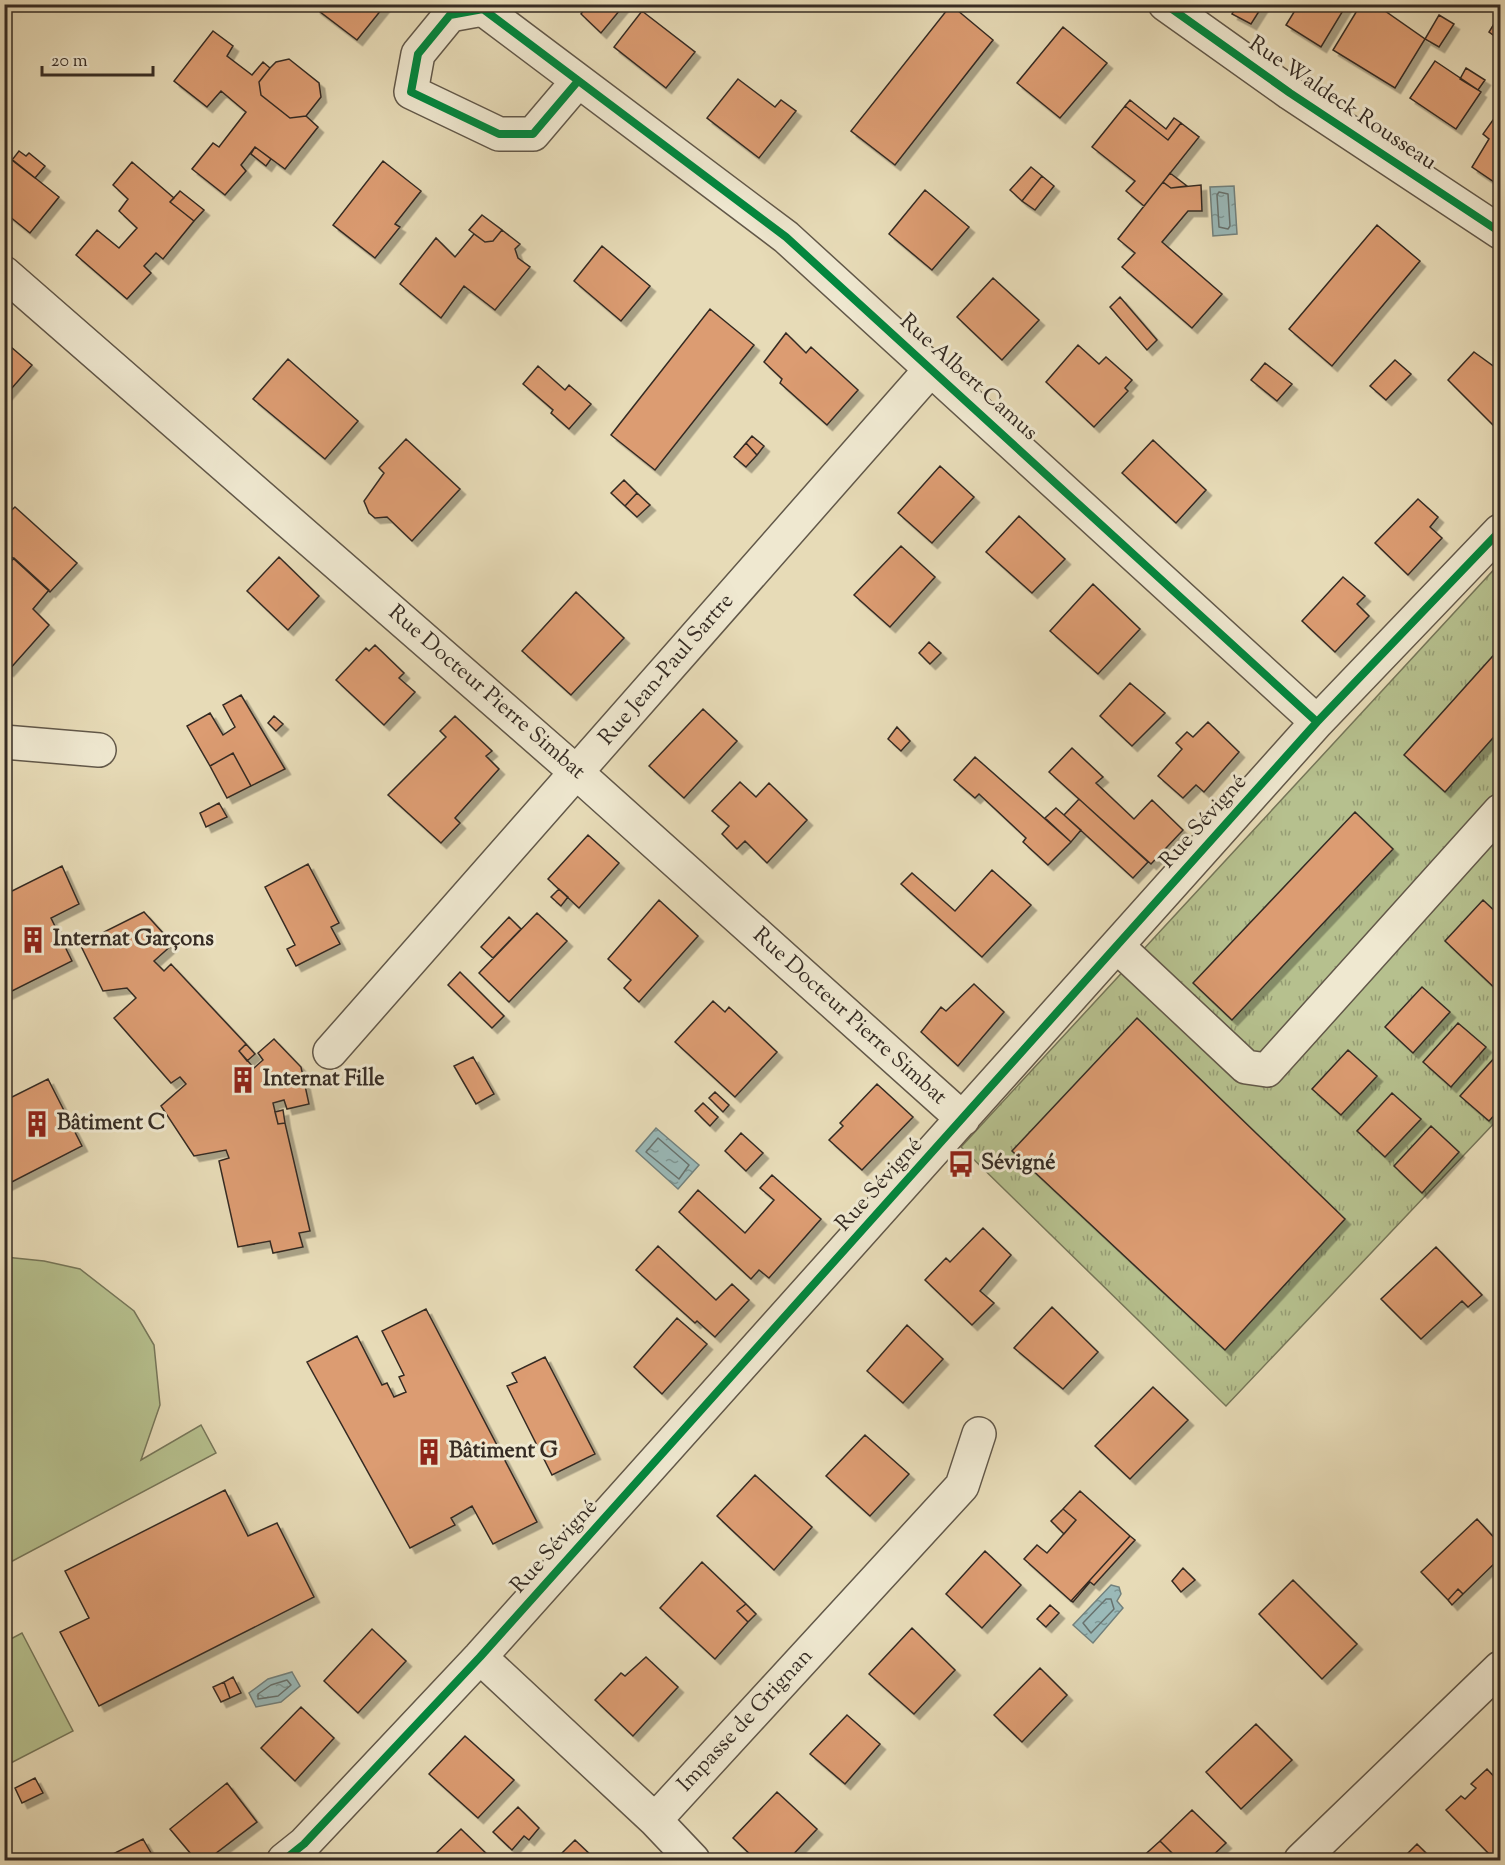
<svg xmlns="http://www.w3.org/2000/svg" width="1505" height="1865" font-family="'Sorts Mill Goudy',serif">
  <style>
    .grass { fill: url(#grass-tufts); stroke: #767659; stroke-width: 1.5 }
    .pitch { fill: #b6c08e; stroke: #767659; stroke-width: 1.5 }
    .water { fill: url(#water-ripples); stroke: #72817d; stroke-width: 1.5 }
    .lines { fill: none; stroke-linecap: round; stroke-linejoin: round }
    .shore { stroke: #68726e; stroke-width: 1.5 }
    .building { fill: #dc9c72; stroke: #362c24; stroke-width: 1.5; filter: url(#shadow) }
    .minor-casing { stroke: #625849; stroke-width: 36 }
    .minor { stroke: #efe8d0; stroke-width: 33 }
    .cycleway-casing { stroke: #efe8d0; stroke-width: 11 }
    .cycleway { stroke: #00873e; stroke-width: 8 }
    .labels { text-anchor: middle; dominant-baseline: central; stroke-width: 6; stroke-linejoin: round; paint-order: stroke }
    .street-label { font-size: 22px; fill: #362c24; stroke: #efe8d0 }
    .poi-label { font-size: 22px; font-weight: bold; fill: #362c24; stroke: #efe8d0; text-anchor: start }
  </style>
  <defs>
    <pattern id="grass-tufts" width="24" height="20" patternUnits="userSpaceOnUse" patternTransform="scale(1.5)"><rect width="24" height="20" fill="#b6c08e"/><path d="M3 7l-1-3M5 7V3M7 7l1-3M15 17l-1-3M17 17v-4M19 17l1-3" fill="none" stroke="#959c74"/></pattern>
    <pattern id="water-ripples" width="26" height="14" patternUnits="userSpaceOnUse" patternTransform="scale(1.5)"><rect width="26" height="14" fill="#9ab9b8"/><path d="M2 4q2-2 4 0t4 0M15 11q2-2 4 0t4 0" fill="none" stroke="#7e9795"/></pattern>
    <filter id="shadow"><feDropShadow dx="5.5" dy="5.5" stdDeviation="0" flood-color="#0004"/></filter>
  </defs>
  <rect width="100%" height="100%" fill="#e7dbb7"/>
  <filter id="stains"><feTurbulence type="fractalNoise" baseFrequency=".00333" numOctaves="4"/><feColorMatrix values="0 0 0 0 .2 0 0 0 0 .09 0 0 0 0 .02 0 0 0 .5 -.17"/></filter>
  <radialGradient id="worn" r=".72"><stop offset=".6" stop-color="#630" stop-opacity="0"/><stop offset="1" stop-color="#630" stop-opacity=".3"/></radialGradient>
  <path class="grass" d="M 1500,563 L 1500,1117 L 1226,1406 L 961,1147 Z"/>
  <path class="pitch" d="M 5,1257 L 44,1261 L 80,1269 L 134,1311 L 154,1345 L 160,1405 L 141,1460 L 201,1425 L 216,1453 L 5,1565 Z
    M 22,1633 L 73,1731 L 5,1766 L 5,1642 Z"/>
  <path class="water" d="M 1234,186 L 1237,234 L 1213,236 L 1210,187 Z
    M 656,1128 L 699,1165 L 678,1189 L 636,1151 Z
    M 1111,1585 L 1119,1587 L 1121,1594 L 1117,1601 L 1123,1608 L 1093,1643 L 1073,1625 Z
    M 292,1672 L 300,1686 L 281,1702 L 256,1707 L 249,1693 L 268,1679 Z"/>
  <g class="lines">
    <path class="shore" d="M 1219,192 L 1228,194 L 1230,226 L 1228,229 L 1219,227 L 1217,195 Z
      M 658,1138 L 689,1165 L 679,1179 L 646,1152 Z
      M 1106,1599 L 1111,1599 L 1114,1609 L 1091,1633 L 1083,1623 Z
      M 287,1680 L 291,1685 L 278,1696 L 258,1699 L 258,1694 L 271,1685 Z"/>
  </g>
  <path class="building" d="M 318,4 L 386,4 L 357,40 L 315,8 Z
    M 588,4 L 625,4 L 601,33 L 581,14 Z
    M 1238,4 L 1261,4 L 1263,5 L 1251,24 L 1232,14 Z
    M 1299,4 L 1347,4 L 1321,47 L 1286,25 Z
    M 1361,4 L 1375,4 L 1425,39 L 1395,88 L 1333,50 Z
    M 951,5 L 993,40 L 895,165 L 851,131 Z
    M 642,11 L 695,52 L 666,88 L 614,47 Z
    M 1500,14 L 1500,40 L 1489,32 Z
    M 1439,15 L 1454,24 L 1439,47 L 1425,39 Z
    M 1063,27 L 1107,63 L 1060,118 L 1017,83 Z
    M 213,31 L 233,46 L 227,56 L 252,75 L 263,62 L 270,68 L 259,82 L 261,95 L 290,118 L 306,116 L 318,127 L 285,169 L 255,147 L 241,165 L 246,171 L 225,195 L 192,169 L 213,143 L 219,147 L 246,112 L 221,91 L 207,107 L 174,81 Z
    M 289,59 L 319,83 L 321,97 L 306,116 L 290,118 L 261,95 L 259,82 L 270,68 L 276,62 Z
    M 1435,61 L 1481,92 L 1456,129 L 1410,98 Z
    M 1466,68 L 1485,80 L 1478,90 L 1460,79 Z
    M 738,79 L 775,107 L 781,100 L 796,111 L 759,158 L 707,118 Z
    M 1130,100 L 1166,129 L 1174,118 L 1181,123 L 1168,140 L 1125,106 Z
    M 1125,106 L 1168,140 L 1181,123 L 1199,137 L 1144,206 L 1126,191 L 1135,181 L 1092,147 Z
    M 1500,110 L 1500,186 L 1472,167 L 1489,139 L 1483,134 Z
    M 255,147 L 271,159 L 266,166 L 251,154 Z
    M 19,151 L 26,156 L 29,153 L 45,166 L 35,178 L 12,160 Z
    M 4,153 L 59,197 L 30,233 L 4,212 Z
    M 383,161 L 421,191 L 395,224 L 400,227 L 375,258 L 333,225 Z
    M 132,162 L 174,198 L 170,202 L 194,221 L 163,259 L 156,253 L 144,266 L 151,273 L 127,299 L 76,255 L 97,230 L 119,248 L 137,228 L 119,211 L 128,199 L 113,185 Z
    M 1031,167 L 1042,176 L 1022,201 L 1010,190 Z
    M 1170,173 L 1187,186 L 1171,188 L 1163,182 Z
    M 1042,176 L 1054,186 L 1035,210 L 1022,201 Z
    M 1163,182 L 1171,188 L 1201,185 L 1202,211 L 1188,211 L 1162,242 L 1222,294 L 1192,328 L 1122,267 L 1135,253 L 1118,239 Z
    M 925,190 L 969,227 L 932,270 L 889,234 Z
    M 180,191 L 204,210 L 194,221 L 170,202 Z
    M 482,215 L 502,230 L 493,241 L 485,242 L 469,230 Z
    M 1377,225 L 1420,261 L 1332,366 L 1289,329 Z
    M 502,230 L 520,244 L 515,249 L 518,258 L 530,267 L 495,310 L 464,286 L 441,318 L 400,284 L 436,238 L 455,257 L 474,234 L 485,242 L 493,241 Z
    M 602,246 L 650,286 L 621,321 L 574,281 Z
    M 993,278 L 1039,320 L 1002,360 L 957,317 Z
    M 1120,297 L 1157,340 L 1147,350 L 1110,307 Z
    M 710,309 L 754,345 L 655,470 L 611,435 Z
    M 786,333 L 806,353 L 811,347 L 858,390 L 827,425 L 780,383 L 782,379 L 764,362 Z
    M 4,341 L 32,365 L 5,396 L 4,395 Z
    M 1078,345 L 1099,364 L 1106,357 L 1132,380 L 1125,388 L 1128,391 L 1094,427 L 1046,382 Z
    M 1474,352 L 1500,371 L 1500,432 L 1448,380 Z
    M 288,359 L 358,421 L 325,459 L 253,399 Z
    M 1395,360 L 1411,374 L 1386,400 L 1370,386 Z
    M 1265,363 L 1292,384 L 1277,401 L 1251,380 Z
    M 538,366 L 565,390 L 569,385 L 591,404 L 569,429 L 551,413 L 553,410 L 523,384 Z
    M 752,436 L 764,446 L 757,455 L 746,443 Z
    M 406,439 L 460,489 L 412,541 L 387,517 L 375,518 L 369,513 L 364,501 L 384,473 L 379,468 Z
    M 1153,440 L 1206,490 L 1176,523 L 1122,473 Z
    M 746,443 L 757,455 L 746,467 L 734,457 Z
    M 940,466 L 974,497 L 932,543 L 898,513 Z
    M 624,480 L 637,493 L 625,506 L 611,493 Z
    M 637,493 L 650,505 L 637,517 L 625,506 Z
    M 1418,499 L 1438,517 L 1430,527 L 1442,538 L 1408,575 L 1375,543 Z
    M 15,507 L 77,563 L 50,592 L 4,550 L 4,517 Z
    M 1019,516 L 1065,559 L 1032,593 L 986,552 Z
    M 901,546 L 935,577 L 890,627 L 854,595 Z
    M 279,557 L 319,596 L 288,630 L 247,591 Z
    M 14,558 L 49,590 L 33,609 L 49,625 L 8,671 L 4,668 L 4,570 Z
    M 1343,577 L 1365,596 L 1357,604 L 1369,616 L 1335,652 L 1302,621 Z
    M 1093,584 L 1140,629 L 1098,674 L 1050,631 Z
    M 576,592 L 624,638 L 571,695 L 522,651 Z
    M 929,642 L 941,653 L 930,664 L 919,653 Z
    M 375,645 L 404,673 L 399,678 L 415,692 L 384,725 L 336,680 L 366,648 L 369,651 Z
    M 1500,648 L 1500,730 L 1445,792 L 1404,755 Z
    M 1130,683 L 1165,713 L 1132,746 L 1100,716 Z
    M 241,695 L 285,769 L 251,786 L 233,753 L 210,766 L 187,726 L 210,713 L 223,735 L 235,727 L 223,705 Z
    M 703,709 L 737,741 L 684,798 L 649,766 Z
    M 274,716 L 283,724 L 276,731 L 268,723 Z
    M 455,716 L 492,751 L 486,756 L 499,769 L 455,818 L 460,823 L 441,843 L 388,795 L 446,737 L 440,731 Z
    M 1208,722 L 1239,752 L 1204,792 L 1196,785 L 1183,798 L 1158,776 L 1182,749 L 1176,743 L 1187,732 L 1193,737 Z
    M 897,727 L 910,741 L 901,751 L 888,739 Z
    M 1072,748 L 1103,777 L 1096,783 L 1134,819 L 1152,800 L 1183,830 L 1151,864 L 1049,772 Z
    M 233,753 L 251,786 L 227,798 L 210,766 Z
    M 975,757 L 1071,842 L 1048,865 L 1023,842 L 1026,838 L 979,794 L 975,798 L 954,780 Z
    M 740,782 L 756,797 L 769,783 L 807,820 L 767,863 L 745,841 L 737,849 L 722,834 L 729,826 L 712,811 Z
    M 1079,799 L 1148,862 L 1133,878 L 1064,815 Z
    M 219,803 L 227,817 L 206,827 L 200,813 Z
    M 1056,808 L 1081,830 L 1071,842 L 1045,818 Z
    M 1355,812 L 1393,849 L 1232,1020 L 1193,983 Z
    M 588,835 L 619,863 L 579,908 L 548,879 Z
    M 308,864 L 339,923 L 331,927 L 340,944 L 296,966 L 287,949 L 295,945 L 265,887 Z
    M 62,866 L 79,904 L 51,918 L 72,961 L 4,995 L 4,895 Z
    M 992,870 L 1031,905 L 982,957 L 901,884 L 912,873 L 955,911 Z
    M 559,889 L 568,897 L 561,906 L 551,897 Z
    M 659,900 L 698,936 L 639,1002 L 624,988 L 631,980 L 608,959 Z
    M 1483,900 L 1500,916 L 1500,993 L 1445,941 Z
    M 144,912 L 173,944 L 154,961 L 164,971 L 171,964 L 246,1044 L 239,1051 L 254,1068 L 263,1060 L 258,1053 L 274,1039 L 301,1067 L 309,1104 L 287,1109 L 284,1100 L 273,1103 L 278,1124 L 285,1123 L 310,1231 L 299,1233 L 303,1247 L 273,1253 L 270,1241 L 238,1247 L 219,1161 L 229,1158 L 226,1150 L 194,1156 L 161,1106 L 186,1084 L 180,1077 L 171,1083 L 114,1018 L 136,998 L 127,988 L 103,991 L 80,944 Z
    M 537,913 L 567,941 L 509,1002 L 479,973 Z
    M 509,917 L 521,929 L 493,958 L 481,947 Z
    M 460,972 L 504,1016 L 492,1028 L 448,985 Z
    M 974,984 L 1004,1012 L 958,1066 L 921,1032 L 941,1007 L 946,1011 Z
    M 1422,987 L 1450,1012 L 1413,1053 L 1385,1027 Z
    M 713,1001 L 725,1012 L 729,1007 L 777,1052 L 735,1097 L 675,1042 Z
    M 1137,1018 L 1345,1219 L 1225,1350 L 1012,1151 Z
    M 1458,1023 L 1486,1047 L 1451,1087 L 1423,1062 Z
    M 246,1044 L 255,1054 L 247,1061 L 239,1051 Z
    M 1348,1050 L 1377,1076 L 1341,1115 L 1312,1089 Z
    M 1497,1055 L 1500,1059 L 1500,1109 L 1489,1121 L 1460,1096 Z
    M 473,1057 L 494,1094 L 476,1104 L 454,1066 Z
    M 48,1079 L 82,1146 L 4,1186 L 4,1101 Z
    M 877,1084 L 913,1117 L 862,1170 L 829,1140 L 843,1126 L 840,1123 Z
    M 715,1092 L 729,1105 L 723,1112 L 709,1098 Z
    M 1392,1093 L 1421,1119 L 1385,1157 L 1357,1131 Z
    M 703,1103 L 718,1117 L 710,1126 L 695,1111 Z
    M 283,1110 L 285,1123 L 278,1124 L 275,1112 Z
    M 1431,1126 L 1459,1152 L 1422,1193 L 1394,1166 Z
    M 741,1133 L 763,1153 L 746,1171 L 725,1151 Z
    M 772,1175 L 821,1219 L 769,1278 L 759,1270 L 751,1279 L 679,1212 L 698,1190 L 745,1233 L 774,1200 L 760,1188 Z
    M 983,1228 L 1011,1255 L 980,1291 L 994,1303 L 972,1325 L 925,1280 L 946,1258 L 950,1262 Z
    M 658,1246 L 716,1300 L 732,1284 L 749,1300 L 715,1337 L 697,1321 L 695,1323 L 636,1270 Z
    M 1436,1247 L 1482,1295 L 1468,1307 L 1462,1301 L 1421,1339 L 1381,1299 Z
    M 1052,1307 L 1098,1352 L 1063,1389 L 1014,1348 Z
    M 426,1309 L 537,1522 L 493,1544 L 472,1506 L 451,1518 L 455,1525 L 410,1548 L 307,1362 L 357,1336 L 382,1385 L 387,1383 L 394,1397 L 406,1392 L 399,1377 L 404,1375 L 382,1331 Z
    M 677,1318 L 707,1344 L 662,1394 L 634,1367 Z
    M 907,1325 L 943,1359 L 903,1403 L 867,1371 Z
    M 545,1357 L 595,1454 L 552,1475 L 507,1386 L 517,1382 L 512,1373 Z
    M 1153,1387 L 1188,1420 L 1130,1479 L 1095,1446 Z
    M 865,1435 L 909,1474 L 870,1516 L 826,1476 Z
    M 755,1475 L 812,1527 L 774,1570 L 717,1516 Z
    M 225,1490 L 248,1536 L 277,1523 L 314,1597 L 99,1706 L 60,1632 L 89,1618 L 65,1571 Z
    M 1080,1491 L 1130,1536 L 1071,1601 L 1024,1559 L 1037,1545 L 1047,1553 L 1076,1520 L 1063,1509 Z
    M 1063,1509 L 1076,1520 L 1064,1534 L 1051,1521 Z
    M 1477,1519 L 1500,1544 L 1500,1558 L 1463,1594 L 1458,1589 L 1448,1600 L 1421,1572 Z
    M 1130,1536 L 1135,1540 L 1094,1585 L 1090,1582 L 1073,1602 L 1071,1601 Z
    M 985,1551 L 1021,1585 L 982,1628 L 946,1594 Z
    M 702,1562 L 746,1604 L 737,1611 L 748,1622 L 715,1659 L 660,1608 Z
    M 1183,1568 L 1195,1580 L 1181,1592 L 1172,1581 Z
    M 1293,1580 L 1357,1644 L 1322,1679 L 1259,1614 Z
    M 1458,1589 L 1463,1594 L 1452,1605 L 1448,1600 Z
    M 746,1604 L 756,1614 L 748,1622 L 737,1611 Z
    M 1050,1605 L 1059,1613 L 1046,1627 L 1037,1619 Z
    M 912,1628 L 955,1670 L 914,1714 L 869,1674 Z
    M 372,1629 L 406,1661 L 358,1713 L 324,1681 Z
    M 646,1657 L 678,1687 L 633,1736 L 595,1700 L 621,1673 L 625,1676 Z
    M 1040,1668 L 1067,1695 L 1022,1742 L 994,1715 Z
    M 233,1677 L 241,1693 L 230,1698 L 224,1682 Z
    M 224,1682 L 230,1698 L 221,1702 L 213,1687 Z
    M 301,1707 L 334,1738 L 295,1781 L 261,1748 Z
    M 847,1715 L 880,1744 L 845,1784 L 810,1754 Z
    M 1256,1724 L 1292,1760 L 1241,1809 L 1206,1772 Z
    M 465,1736 L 514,1780 L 478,1818 L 429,1774 Z
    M 1487,1769 L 1500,1783 L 1500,1851 L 1493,1858 L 1446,1810 L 1461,1796 L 1465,1799 L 1476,1788 L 1471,1784 Z
    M 35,1778 L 43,1793 L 22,1803 L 15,1788 Z
    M 227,1783 L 257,1822 L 207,1860 L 196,1860 L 170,1829 Z
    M 777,1792 L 817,1829 L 788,1860 L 756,1860 L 733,1838 Z
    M 518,1807 L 539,1828 L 529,1840 L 524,1836 L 512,1850 L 493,1832 Z
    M 1192,1810 L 1226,1843 L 1208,1860 L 1179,1860 L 1160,1841 Z
    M 461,1829 L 493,1860 L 429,1860 Z
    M 143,1839 L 155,1860 L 101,1860 Z
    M 575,1840 L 596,1860 L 555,1860 Z
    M 1160,1841 L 1179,1860 L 1139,1860 Z
    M 1417,1844 L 1433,1860 L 1401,1860 Z"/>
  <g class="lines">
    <defs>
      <path id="minor" d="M 1165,4 L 1290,93 L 1500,232
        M 578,81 L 533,134 L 499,134 L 411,92 L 418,54 L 450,15 L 483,9 L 786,237 L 1317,722
        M 4,273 L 576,772 L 963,1119
        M 4,742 L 99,750
        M 1117,946 L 1246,1067 L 1267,1070 L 1500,811
        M 330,1052 L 932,368
        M 480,1657 L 655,1820 L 962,1486 L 979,1434
        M 655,1820 L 693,1860
        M 284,1860 L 304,1844 L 480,1657 L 1317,722 L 1500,531
        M 1301,1860 L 1500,1668"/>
    </defs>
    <use href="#minor" class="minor-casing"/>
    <use href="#minor" class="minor"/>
    <defs>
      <path id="cycleway" d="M 1165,4 L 1290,93 L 1500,232
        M 578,81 L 533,134 L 499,134 L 411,92 L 418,54 L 450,15 L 483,9 L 786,237 L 1317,722
        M 284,1860 L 304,1844 L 480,1657 L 1317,722 L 1500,531"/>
    </defs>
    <use href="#cycleway" class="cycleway-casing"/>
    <use href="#cycleway" class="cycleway"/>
  </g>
  <defs>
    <symbol id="building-bare" viewBox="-9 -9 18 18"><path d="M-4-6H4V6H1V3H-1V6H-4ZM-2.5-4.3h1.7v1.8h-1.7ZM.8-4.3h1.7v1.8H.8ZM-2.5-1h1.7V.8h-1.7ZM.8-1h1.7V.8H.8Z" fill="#8f2418" stroke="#efe8d0" stroke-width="2.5" paint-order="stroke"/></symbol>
    <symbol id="bus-bare" viewBox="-9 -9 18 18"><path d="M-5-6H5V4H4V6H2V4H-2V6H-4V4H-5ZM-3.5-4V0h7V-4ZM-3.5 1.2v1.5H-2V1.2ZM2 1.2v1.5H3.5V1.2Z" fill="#8f2418" stroke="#efe8d0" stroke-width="2.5" paint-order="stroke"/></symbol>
  </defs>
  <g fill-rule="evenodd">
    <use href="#building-bare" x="14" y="921" width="38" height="38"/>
    <use href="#building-bare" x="224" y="1061" width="38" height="38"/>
    <use href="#building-bare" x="18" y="1105" width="38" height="38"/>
    <use href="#bus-bare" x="942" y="1145" width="38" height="38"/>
    <use href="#building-bare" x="410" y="1433" width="38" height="38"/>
  </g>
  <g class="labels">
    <g class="street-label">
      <text transform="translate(1342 104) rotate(34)">Rue Waldeck Rousseau</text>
      <text transform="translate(968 378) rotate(42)">Rue Albert Camus</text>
      <text transform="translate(667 670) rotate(-49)">Rue Jean-Paul Sartre</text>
      <text transform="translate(486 693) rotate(41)">Rue Docteur Pierre Simbat</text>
      <text transform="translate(1204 822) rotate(-48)">Rue Sévigné</text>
      <text transform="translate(849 1017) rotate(42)">Rue Docteur Pierre Simbat</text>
      <text transform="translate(880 1185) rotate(-48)">Rue Sévigné</text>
      <text transform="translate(555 1547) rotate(-48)">Rue Sévigné</text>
      <text transform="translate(746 1721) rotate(-47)">Impasse de Grignan</text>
    </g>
    <g class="poi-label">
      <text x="53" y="940">Internat Garçons</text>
      <text x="263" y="1080">Internat Fille</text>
      <text x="57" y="1124">Bâtiment C</text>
      <text x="981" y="1164">Sévigné</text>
      <text x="449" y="1452">Bâtiment G</text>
    </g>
  </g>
  <rect width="1505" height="1865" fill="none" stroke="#e7dbb7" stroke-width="24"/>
  <rect x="6" y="6" width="1493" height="1853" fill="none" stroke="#362c24" stroke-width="3"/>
  <rect x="12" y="12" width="1481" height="1841" fill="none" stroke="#362c24" stroke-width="1.5"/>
  <path d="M42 66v9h111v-9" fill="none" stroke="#362c24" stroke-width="3"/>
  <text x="51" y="66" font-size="18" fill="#362c24" stroke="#efe8d0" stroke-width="4.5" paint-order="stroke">20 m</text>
  <rect width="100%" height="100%" filter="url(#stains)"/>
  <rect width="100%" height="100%" fill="url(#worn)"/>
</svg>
